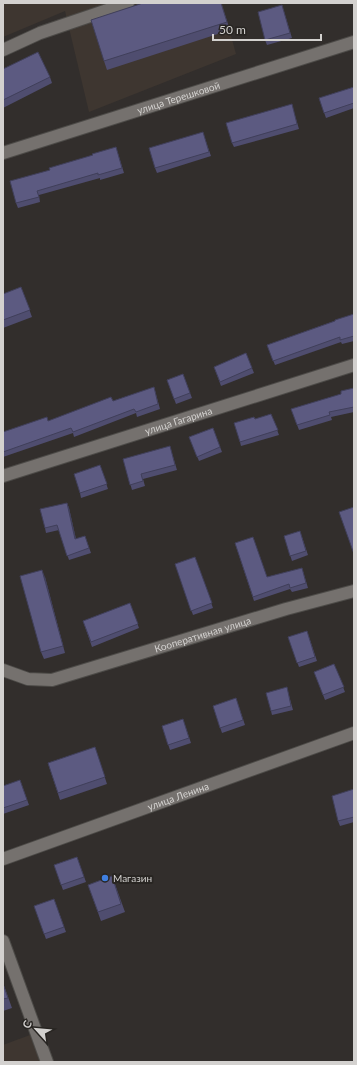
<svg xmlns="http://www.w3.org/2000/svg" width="357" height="1065" font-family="Lato,sans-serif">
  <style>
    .built { fill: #3e3630 }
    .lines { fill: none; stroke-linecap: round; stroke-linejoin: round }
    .minor-casing { stroke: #4d4b48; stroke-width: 14 }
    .tertiary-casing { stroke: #4d4b48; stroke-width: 14 }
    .minor { stroke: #75716e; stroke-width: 12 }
    .tertiary { stroke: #75716e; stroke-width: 12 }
    .wall { fill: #4f4d6f }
    .shaded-wall { fill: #403f5a }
    .building { fill: #5c5a81; stroke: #403f5a }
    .shop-dot { fill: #3f7fe0; stroke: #282522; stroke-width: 1.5 }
    .labels { text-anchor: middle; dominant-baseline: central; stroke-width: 4; stroke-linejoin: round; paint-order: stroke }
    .street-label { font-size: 10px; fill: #d3d1cf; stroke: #282522 }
    .poi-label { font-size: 10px; fill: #d3d1cf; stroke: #282522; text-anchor: start }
  </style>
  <rect width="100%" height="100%" fill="#322e2c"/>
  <path class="built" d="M 3,3 L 222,3 L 236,54 L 89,112 L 65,11 L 3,37 Z
    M 30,1035 L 40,1062 L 3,1062 L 3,1045 Z"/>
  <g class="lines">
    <defs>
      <g id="minor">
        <path d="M 3,50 L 40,33 L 128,3"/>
        <path id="s1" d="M 3,153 L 354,42"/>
        <path id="s2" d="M 3,476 L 354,365"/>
        <path id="s3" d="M 3,670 L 28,679 L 52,680 L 286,609 L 354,591"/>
        <path d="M 3,941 L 47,1062"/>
      </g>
      <g id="tertiary">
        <path id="s4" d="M 3,859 L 354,733"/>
      </g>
    </defs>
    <use href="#minor" class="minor-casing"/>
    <use href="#tertiary" class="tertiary-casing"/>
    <use href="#minor" class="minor"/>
    <use href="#tertiary" class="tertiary"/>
  </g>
  <path class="wall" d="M 221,3 L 230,30 L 107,70 L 104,61 Z
    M 282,5 L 292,38 L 267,45 L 265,40 Z
    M 3,69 L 50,77 L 52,83 L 3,108 Z
    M 354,87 L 354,108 L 326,118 L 319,98 Z
    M 293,109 L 299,129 L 234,147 L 232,143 Z
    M 204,136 L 211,156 L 157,173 L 155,168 Z
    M 116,147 L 124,173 L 100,180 L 100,178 L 39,195 L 40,202 L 18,208 L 16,203 L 50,170 Z
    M 21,287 L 32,317 L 3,328 L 3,294 Z
    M 354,314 L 354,341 L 342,344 L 341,342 L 275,365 L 267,345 Z
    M 246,353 L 254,373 L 221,386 L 214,367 Z
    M 183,374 L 192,398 L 176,404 L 167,380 Z
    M 154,387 L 160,409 L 137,417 L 136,413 L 74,437 L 73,433 L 3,457 L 3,432 L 48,421 L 113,401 Z
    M 354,388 L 354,412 L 331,417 L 332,420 L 299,430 L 291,409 L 341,394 Z
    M 271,414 L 279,435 L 241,446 L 240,442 L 255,419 Z
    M 213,428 L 222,452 L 199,461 L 189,437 Z
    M 171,450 L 177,470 L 143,479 L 145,486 L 132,490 L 123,459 Z
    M 100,465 L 108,489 L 81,498 L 80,493 Z
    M 67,503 L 69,508 L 76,539 L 85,536 L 91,553 L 69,560 L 59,530 L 46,533 L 45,528 Z
    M 300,531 L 308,555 L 292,561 L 284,536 Z
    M 235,543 L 267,577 L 302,568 L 308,588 L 292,592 L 290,589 L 254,601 Z
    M 195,557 L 213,608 L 193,615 L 175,564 Z
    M 45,577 L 65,653 L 44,659 L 41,652 Z
    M 130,603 L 139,628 L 92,647 L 83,621 Z
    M 307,631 L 317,661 L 299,667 L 288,637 Z
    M 334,664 L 345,692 L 325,700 L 314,672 Z
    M 288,692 L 293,710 L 272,715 L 271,711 Z
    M 236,698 L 245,725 L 222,733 L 213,706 Z
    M 183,719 L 191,743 L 170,750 L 162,726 Z
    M 95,747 L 107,784 L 60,800 L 48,763 Z
    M 20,780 L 29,805 L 3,814 L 3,786 Z
    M 354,789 L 354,822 L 340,826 L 338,821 Z
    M 77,857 L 86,882 L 63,890 L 54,865 Z
    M 112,876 L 125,912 L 101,921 L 88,885 Z
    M 54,899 L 66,932 L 46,939 L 34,906 Z
    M 3,983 L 12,1008 L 3,1011 Z"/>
  <path class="shaded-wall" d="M 67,503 L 69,508 L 77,544 L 75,539 Z
    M 42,570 L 45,577 L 65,653 L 63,646 Z"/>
  <path class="building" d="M 143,3 L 221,3 L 227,22 L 104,61 L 91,20 Z
    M 282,5 L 290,33 L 265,40 L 258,12 Z
    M 38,52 L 50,77 L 3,100 L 3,69 Z
    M 354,87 L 354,103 L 324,113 L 319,98 Z
    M 292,104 L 297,124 L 232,143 L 226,123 Z
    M 203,132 L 209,152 L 155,168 L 149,148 Z
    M 116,147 L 122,168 L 98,175 L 98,173 L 37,191 L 39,197 L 16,203 L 10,181 L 50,170 L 49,168 L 93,155 L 92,154 Z
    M 21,287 L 30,310 L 3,320 L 3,294 Z
    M 354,314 L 354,336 L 340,340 L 340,337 L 273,361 L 267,345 L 335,321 L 335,320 Z
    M 246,353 L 252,368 L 220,382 L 214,367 Z
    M 183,374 L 190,393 L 174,399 L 167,380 Z
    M 154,387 L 158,404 L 136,412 L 134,409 L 73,432 L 71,428 L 3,452 L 3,432 L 47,417 L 48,421 L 111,397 L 113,401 Z
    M 354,388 L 354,407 L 329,412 L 330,415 L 297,425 L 291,409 L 341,394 L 341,391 Z
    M 271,414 L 278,430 L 240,442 L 234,423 L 254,417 L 255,419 Z
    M 213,428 L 220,447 L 197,457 L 189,437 Z
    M 170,446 L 175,465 L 141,474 L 143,481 L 130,485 L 123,459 Z
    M 100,465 L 107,484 L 80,493 L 74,474 Z
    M 67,503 L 75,539 L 85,536 L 89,548 L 67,556 L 57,525 L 45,528 L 40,509 Z
    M 354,507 L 354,554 L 339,512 Z
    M 300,531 L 306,551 L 290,556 L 284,536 Z
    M 253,537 L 267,577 L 302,568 L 306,583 L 290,588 L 289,584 L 253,597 L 235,543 Z
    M 195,557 L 212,603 L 191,611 L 175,564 Z
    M 42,570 L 63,646 L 41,652 L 20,576 Z
    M 130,603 L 138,624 L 91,642 L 83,621 Z
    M 307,631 L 315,657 L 297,663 L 288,637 Z
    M 334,664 L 344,687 L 323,695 L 314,672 Z
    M 287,687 L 291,706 L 271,711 L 266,693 Z
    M 236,698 L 243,720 L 220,728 L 213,706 Z
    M 183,719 L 189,738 L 168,745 L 162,726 Z
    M 95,747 L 105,777 L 58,793 L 48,763 Z
    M 20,780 L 27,800 L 3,808 L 3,786 Z
    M 354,789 L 354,817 L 338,821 L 332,796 Z
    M 77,857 L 84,877 L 61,885 L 54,865 Z
    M 112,876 L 121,904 L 98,912 L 88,885 Z
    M 54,899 L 64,927 L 44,934 L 34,906 Z
    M 3,984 L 8,998 L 3,999 Z"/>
  <circle class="shop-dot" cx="105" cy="878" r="4"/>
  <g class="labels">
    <g class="street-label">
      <text stroke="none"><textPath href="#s1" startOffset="184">улица Терешковой</textPath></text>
      <text stroke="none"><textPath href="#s2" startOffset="184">улица Гагарина</textPath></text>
      <text stroke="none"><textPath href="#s3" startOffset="208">Кооперативная улица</textPath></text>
      <text stroke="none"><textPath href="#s4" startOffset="186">улица Ленина</textPath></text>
    </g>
    <g class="poi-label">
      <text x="113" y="878">Магазин</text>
    </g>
  </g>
  <rect width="357" height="1065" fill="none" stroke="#d3d1cf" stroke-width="8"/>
  <g transform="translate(36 1029) rotate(297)" stroke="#282522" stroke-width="3" paint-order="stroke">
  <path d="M0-3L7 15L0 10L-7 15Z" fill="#d3d1cf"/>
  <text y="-6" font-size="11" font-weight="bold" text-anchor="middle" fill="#d3d1cf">С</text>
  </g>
  <path d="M213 34v6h108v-6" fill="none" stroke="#d3d1cf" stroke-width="2"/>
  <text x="219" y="34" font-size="12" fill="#d3d1cf" stroke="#282522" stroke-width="3" paint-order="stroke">50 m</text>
</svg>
